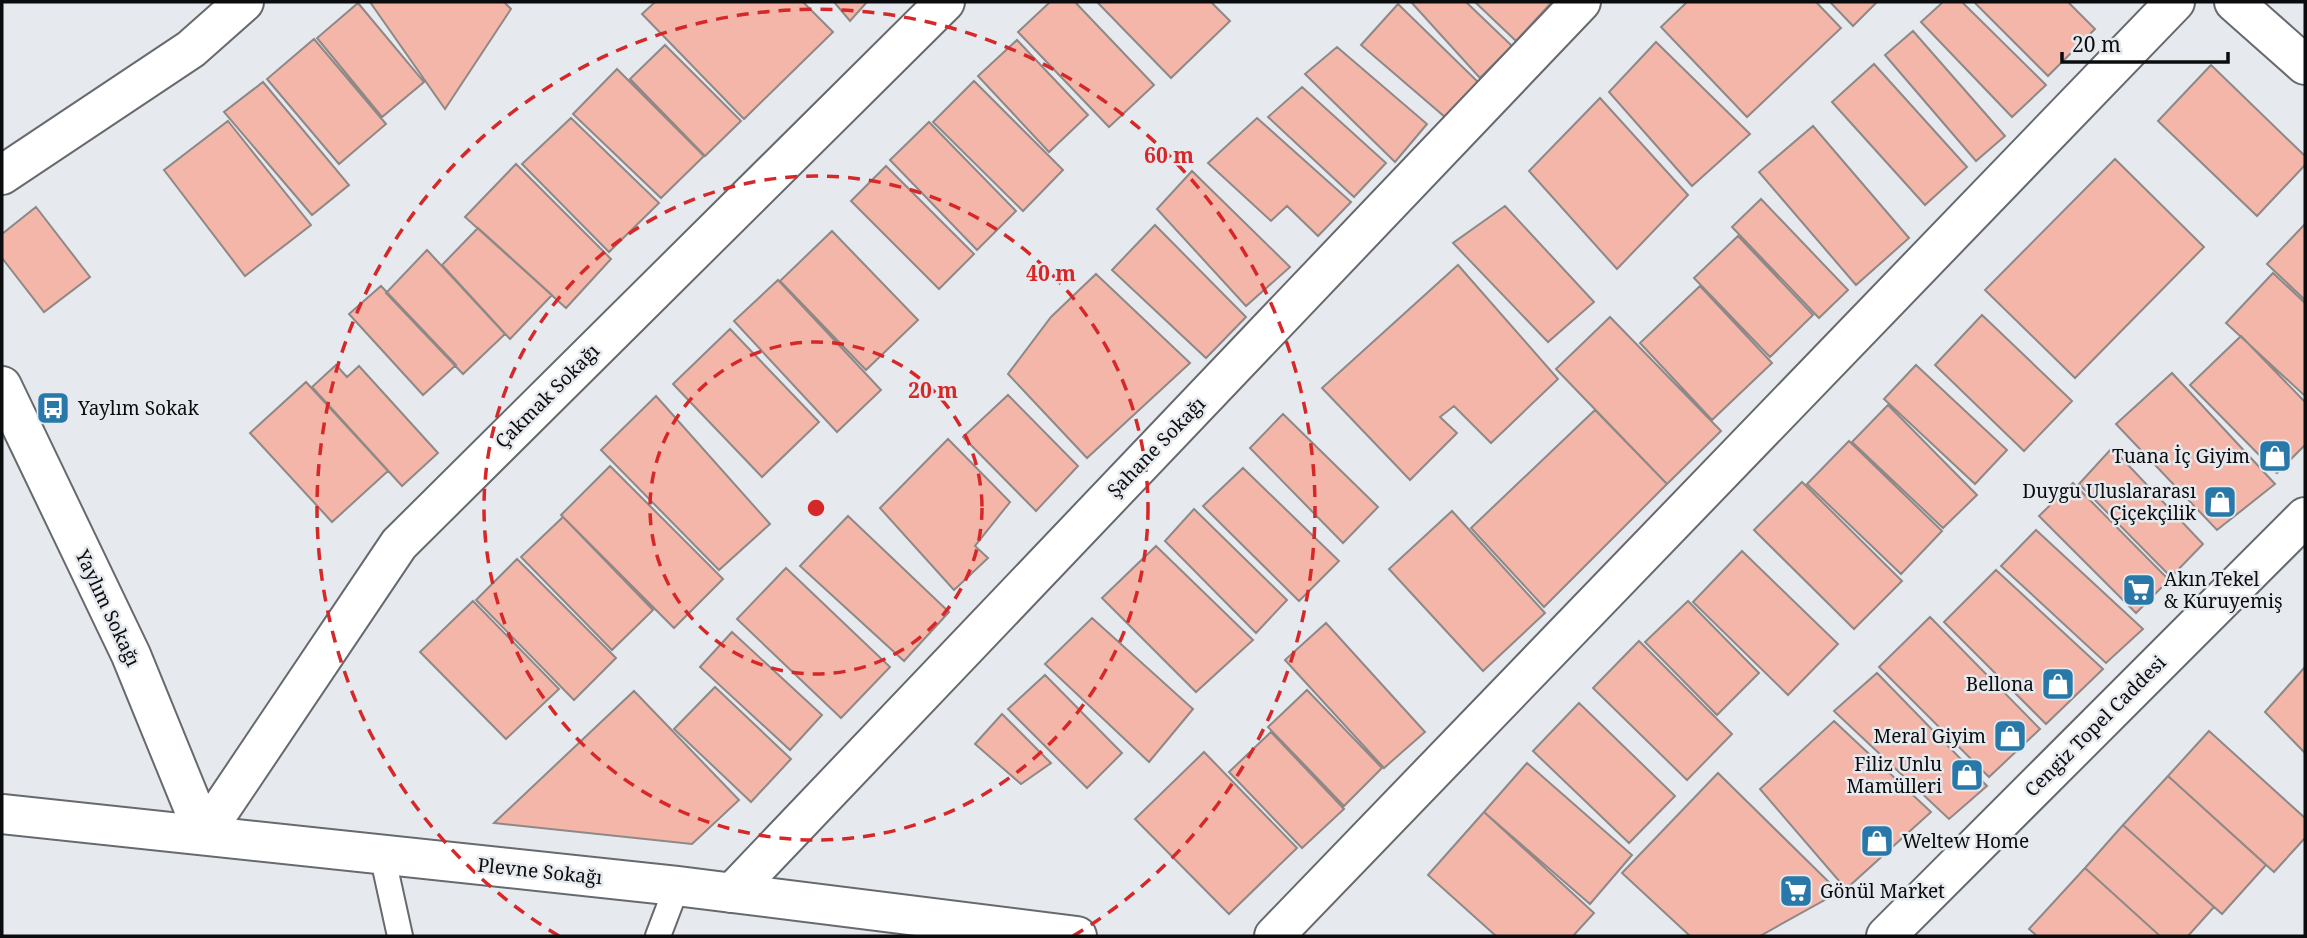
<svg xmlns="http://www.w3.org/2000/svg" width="2307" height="938" font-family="'Noto Serif',serif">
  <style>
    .building { fill: #f3b6a8; stroke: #8e8887; stroke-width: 2 }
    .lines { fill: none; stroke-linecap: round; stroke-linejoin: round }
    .service-casing { stroke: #66696d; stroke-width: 28 }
    .minor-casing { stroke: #66696d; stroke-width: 42 }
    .tertiary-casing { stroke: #66696d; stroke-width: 42 }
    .secondary-casing { stroke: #66696d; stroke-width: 42 }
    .service { stroke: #fff; stroke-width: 24 }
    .minor { stroke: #fff; stroke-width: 38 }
    .tertiary { stroke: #fff; stroke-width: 38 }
    .secondary { stroke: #fff; stroke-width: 38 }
    .ring { fill: none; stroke: #d62828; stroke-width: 3.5; stroke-dasharray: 12 9 }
    .labels { text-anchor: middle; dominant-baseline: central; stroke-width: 5; stroke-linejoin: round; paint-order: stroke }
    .street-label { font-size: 19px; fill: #0b0c0d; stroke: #e6e9ee }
    .poi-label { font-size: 19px; fill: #0b0c0d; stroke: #e6e9ee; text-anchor: end }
    .centre { fill: #d62828; stroke: #e6e9ee; stroke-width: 3.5 }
    .ring-label { font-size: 21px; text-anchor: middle; font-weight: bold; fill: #d62828; stroke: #e6e9ee; stroke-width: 5; stroke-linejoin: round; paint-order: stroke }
  </style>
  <rect width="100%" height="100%" fill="#e6e9ee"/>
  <path class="building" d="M 370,2 L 504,2 L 511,9 L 445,109 Z
    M 655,2 L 803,2 L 833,32 L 744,119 L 642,14 Z
    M 834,2 L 867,2 L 850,21 Z
    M 1050,2 L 1075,2 L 1154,85 L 1109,127 L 1018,32 Z
    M 1097,2 L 1211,2 L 1230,21 L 1171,78 Z
    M 1411,2 L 1466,2 L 1512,46 L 1480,78 Z
    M 1475,2 L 1552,2 L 1516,41 Z
    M 1687,2 L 1816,2 L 1841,28 L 1747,117 L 1661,27 Z
    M 1830,2 L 1877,2 L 1853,26 Z
    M 1943,2 L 1962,2 L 2046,85 L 2012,117 L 1921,22 Z
    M 1974,2 L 2068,2 L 2095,29 L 2048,76 Z
    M 358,3 L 424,82 L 382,117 L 317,38 Z
    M 1398,4 L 1478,82 L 1445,117 L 1361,45 Z
    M 1913,31 L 2005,136 L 1976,161 L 1885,55 Z
    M 314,39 L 386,124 L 339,164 L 267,79 Z
    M 1017,40 L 1088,115 L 1049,152 L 978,76 Z
    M 1656,42 L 1750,134 L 1692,186 L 1609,92 Z
    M 665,45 L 741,121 L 705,156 L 630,79 Z
    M 1337,47 L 1427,124 L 1395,162 L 1305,74 Z
    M 1874,64 L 1967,167 L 1925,205 L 1832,102 Z
    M 2211,65 L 2305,156 L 2305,165 L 2257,216 L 2158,121 Z
    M 617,69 L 704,156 L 661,198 L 573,114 Z
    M 974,81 L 1063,170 L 1023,211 L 933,122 Z
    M 263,82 L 349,185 L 312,215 L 224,112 Z
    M 1302,87 L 1386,163 L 1354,197 L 1268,117 Z
    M 1600,98 L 1688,195 L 1617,269 L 1529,171 Z
    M 571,118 L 659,203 L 609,252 L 522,164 Z
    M 1257,118 L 1351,202 L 1318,236 L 1287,206 L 1271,221 L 1208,163 Z
    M 228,121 L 311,225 L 245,276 L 164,170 Z
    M 929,122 L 1016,211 L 977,250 L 890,160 Z
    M 1813,126 L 1909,238 L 1856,285 L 1759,172 Z
    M 2115,159 L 2204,247 L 2075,378 L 1985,290 Z
    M 516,164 L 611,259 L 566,308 L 465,217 Z
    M 886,166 L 974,254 L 939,289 L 851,201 Z
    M 1192,171 L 1290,267 L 1246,306 L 1157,209 Z
    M 1761,199 L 1848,290 L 1819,318 L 1732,227 Z
    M 1505,206 L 1594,302 L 1548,342 L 1453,243 Z
    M 36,207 L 90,277 L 44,312 L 2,258 L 2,234 Z
    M 2305,224 L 2305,300 L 2267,264 Z
    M 1155,225 L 1246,317 L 1206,358 L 1112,270 Z
    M 478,228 L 552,295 L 510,339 L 442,265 Z
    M 832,231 L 918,320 L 866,370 L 780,281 Z
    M 1738,236 L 1813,315 L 1770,357 L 1694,278 Z
    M 427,250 L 505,334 L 463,374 L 386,293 Z
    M 1458,265 L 1558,379 L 1491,443 L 1454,406 L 1440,417 L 1457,433 L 1410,480 L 1322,388 Z
    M 2273,273 L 2305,303 L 2305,396 L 2226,323 Z
    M 1096,274 L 1190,363 L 1087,458 L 1008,374 L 1051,317 Z
    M 778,280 L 881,390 L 837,432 L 734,321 Z
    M 381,286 L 456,365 L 423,395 L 349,314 Z
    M 1700,286 L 1772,363 L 1712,420 L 1640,343 Z
    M 1982,315 L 2072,401 L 2024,451 L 1935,365 Z
    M 1610,317 L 1721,431 L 1667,484 L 1556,369 Z
    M 730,329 L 819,422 L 762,477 L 673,384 Z
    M 2241,336 L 2305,402 L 2305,445 L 2277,473 L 2190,385 Z
    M 336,365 L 347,377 L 359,366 L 438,453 L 402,486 L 312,387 Z
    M 1916,365 L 2007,450 L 1975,484 L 1884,399 Z
    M 2172,373 L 2275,484 L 2217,530 L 2116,424 Z
    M 306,382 L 388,471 L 332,522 L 250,433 Z
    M 1008,395 L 1078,466 L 1036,511 L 963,437 Z
    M 656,396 L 770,524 L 719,570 L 601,450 Z
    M 1888,405 L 1977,495 L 1943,528 L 1852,442 Z
    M 1595,410 L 1667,484 L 1544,607 L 1471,528 Z
    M 1283,414 L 1378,507 L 1343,543 L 1250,448 Z
    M 948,439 L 1010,502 L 975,546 L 988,558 L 954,590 L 880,508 Z
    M 1849,441 L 1942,531 L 1901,574 L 1807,484 Z
    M 2112,448 L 2203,544 L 2171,577 L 2079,484 Z
    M 610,466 L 723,579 L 674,628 L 561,515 Z
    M 1243,468 L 1339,561 L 1299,601 L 1203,506 Z
    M 1802,482 L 1902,581 L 1854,629 L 1754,530 Z
    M 2073,483 L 2169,580 L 2136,613 L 2039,516 Z
    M 1194,509 L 1287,600 L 1256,633 L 1165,541 Z
    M 1452,511 L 1545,613 L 1483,671 L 1389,569 Z
    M 848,516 L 949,612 L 904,661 L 800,566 Z
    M 563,517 L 653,610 L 612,650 L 521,557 Z
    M 2036,530 L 2143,629 L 2106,663 L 2001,566 Z
    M 1156,546 L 1253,640 L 1196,692 L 1102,598 Z
    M 1742,551 L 1838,644 L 1788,695 L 1693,602 Z
    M 517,559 L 616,658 L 574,700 L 476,600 Z
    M 786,568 L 890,667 L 841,718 L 737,619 Z
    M 1996,570 L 2103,669 L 2046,724 L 1944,622 Z
    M 473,601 L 559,689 L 506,739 L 420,652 Z
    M 1688,601 L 1759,673 L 1717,715 L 1645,642 Z
    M 1930,617 L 2040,729 L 1989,777 L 1879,667 Z
    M 1092,618 L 1193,709 L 1149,762 L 1045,664 Z
    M 1326,623 L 1425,732 L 1384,768 L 1285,660 Z
    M 732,632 L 822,715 L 790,750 L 700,667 Z
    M 1639,641 L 1732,734 L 1687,780 L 1593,688 Z
    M 2305,667 L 2305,753 L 2265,712 Z
    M 1877,673 L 1987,786 L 1949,819 L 1834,711 Z
    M 1045,675 L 1122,753 L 1087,788 L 1008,709 Z
    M 715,687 L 791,759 L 751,802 L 674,729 Z
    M 1307,690 L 1382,768 L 1344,806 L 1268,727 Z
    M 634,691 L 739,800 L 692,844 L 494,823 Z
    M 1579,703 L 1675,796 L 1629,843 L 1533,751 Z
    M 1002,714 L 1051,763 L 1021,784 L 975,744 Z
    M 1834,721 L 1931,812 L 1846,889 L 1760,789 Z
    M 2209,731 L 2305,818 L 2305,838 L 2274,872 L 2168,776 Z
    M 1271,732 L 1344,809 L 1302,848 L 1229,772 Z
    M 1204,752 L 1297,848 L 1229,914 L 1135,819 Z
    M 1527,763 L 1632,855 L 1590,904 L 1484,812 Z
    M 1718,773 L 1839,892 L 1760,936 L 1690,936 L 1622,873 Z
    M 2168,776 L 2266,865 L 2222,914 L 2123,825 Z
    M 1484,812 L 1594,913 L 1573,936 L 1496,936 L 1428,875 Z
    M 2123,825 L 2214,907 L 2188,936 L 2160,936 L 2085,868 Z
    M 2085,868 L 2160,936 L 2037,936 L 2029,929 Z"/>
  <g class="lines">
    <defs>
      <path id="service" d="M 382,854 L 400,936
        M 658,936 L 677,886"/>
      <path id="minor" d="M 2234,2 L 2305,65
        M 2,175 L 191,49 L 244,2
        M 2,386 L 131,655 L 204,834
        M 204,834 L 399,544 L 945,2
        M 732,893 L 1581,2
        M 1274,936 L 2175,2"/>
      <path id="tertiary" d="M 2,814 L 677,886 L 1077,936"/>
      <path id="secondary" d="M 1886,936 L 2305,517"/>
    </defs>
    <use href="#service" class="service-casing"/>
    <use href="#minor" class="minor-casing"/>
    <use href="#tertiary" class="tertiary-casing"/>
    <use href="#secondary" class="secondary-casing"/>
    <use href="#service" class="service"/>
    <use href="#minor" class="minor"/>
    <use href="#tertiary" class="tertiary"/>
    <use href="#secondary" class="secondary"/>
  </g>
  <g class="ring">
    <circle cx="816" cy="508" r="166"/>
    <circle cx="816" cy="508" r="332"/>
    <path d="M559 936A499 499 0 1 1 1073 936"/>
  </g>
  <defs>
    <symbol id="bus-square" viewBox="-11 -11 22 22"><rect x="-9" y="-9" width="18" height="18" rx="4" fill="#2878a9" stroke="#e6e9ee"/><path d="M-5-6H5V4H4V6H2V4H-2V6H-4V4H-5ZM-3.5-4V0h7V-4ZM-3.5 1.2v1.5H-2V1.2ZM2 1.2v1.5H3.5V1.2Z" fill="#fff"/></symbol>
    <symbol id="shop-square" viewBox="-11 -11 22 22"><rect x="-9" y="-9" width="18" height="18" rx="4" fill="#2878a9" stroke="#e6e9ee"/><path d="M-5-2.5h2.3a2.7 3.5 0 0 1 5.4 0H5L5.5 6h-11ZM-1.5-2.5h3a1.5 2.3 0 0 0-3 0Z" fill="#fff"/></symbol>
    <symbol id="supermarket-square" viewBox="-11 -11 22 22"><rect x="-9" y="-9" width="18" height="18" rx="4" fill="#2878a9" stroke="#e6e9ee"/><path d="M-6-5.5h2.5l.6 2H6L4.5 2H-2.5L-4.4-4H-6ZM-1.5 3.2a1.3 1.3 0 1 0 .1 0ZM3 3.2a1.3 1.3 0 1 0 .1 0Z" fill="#fff"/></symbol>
  </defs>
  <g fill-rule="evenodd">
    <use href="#bus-square" x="34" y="389" width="38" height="38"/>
    <use href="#shop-square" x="2256" y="437" width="38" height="38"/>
    <use href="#shop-square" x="2201" y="483" width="38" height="38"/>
    <use href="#supermarket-square" x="2120" y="571" width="38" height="38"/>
    <use href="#shop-square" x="2039" y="665" width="38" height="38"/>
    <use href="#shop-square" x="1991" y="717" width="38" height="38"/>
    <use href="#shop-square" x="1948" y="756" width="38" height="38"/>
    <use href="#shop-square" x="1858" y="822" width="38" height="38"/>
    <use href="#supermarket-square" x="1777" y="872" width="38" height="38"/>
  </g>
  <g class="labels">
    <g class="street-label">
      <text transform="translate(547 396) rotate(-45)">Çakmak Sokağı</text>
      <text transform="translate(1156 447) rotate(-46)">Şahane Sokağı</text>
      <text transform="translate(108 608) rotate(65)">Yaylım Sokağı</text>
      <text transform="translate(2095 726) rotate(-45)">Cengiz Topel Caddesi</text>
      <text transform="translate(540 871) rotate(6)">Plevne Sokağı</text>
    </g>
    <g class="poi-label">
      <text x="78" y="408" text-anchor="start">Yaylım Sokak</text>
      <text x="2250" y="456">Tuana İç Giyim</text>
      <text x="2196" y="491">Duygu Uluslararası<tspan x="2196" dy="22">Çiçekçilik</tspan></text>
      <text x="2164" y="579" text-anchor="start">Akın Tekel<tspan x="2164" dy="22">&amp; Kuruyemiş</tspan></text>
      <text x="2034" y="684">Bellona</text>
      <text x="1986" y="736">Meral Giyim</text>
      <text x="1942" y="764">Filiz Unlu<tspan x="1942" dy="22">Mamülleri</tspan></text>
      <text x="1902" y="841" text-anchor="start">Weltew Home</text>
      <text x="1820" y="891" text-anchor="start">Gönül Market</text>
    </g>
  </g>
  <circle cx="816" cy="508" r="10" class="centre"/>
  <g class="ring-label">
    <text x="1169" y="163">60 m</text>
    <text x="1051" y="281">40 m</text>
    <text x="933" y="398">20 m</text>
  </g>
  <rect width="2307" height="938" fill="none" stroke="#0b0c0d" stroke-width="7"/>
  <path d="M2062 52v10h166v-10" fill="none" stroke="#0b0c0d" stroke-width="3.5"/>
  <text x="2072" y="52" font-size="21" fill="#0b0c0d" stroke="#e6e9ee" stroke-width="5" paint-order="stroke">20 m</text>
</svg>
